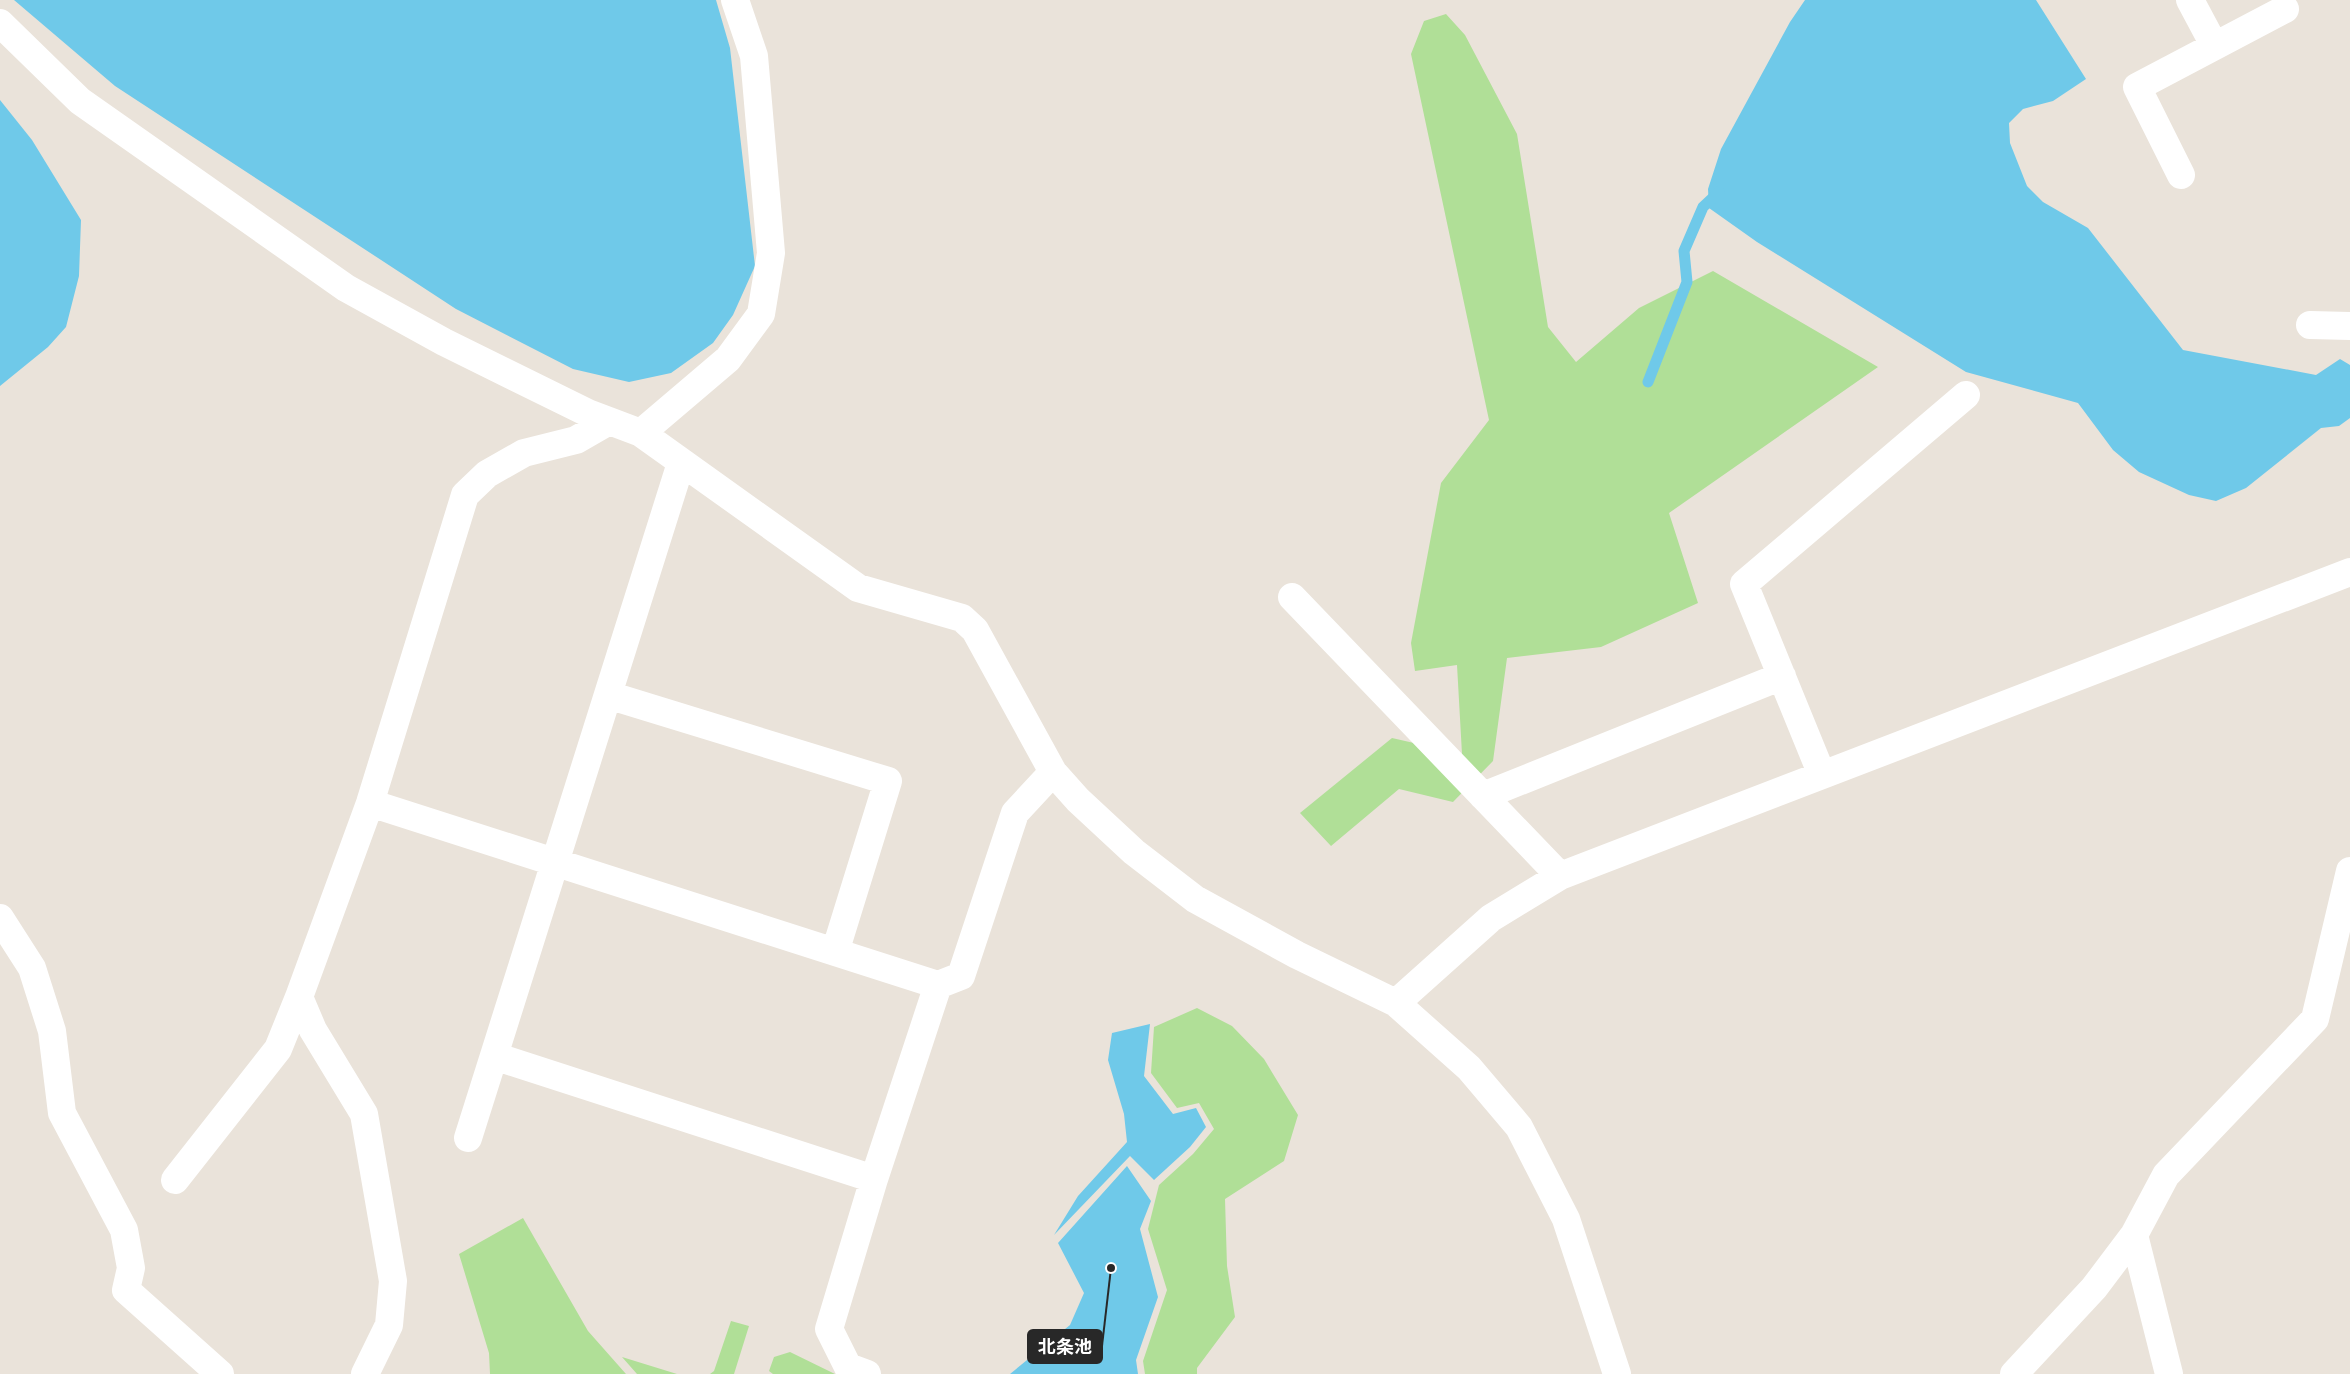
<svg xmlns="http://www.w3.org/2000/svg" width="2350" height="1374" font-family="'Work Sans','Noto Sans JP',sans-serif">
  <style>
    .green { fill: #b0df97 }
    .water { fill: #6fc9e9 }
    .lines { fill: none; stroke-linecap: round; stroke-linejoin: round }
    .stream { stroke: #6fc9e9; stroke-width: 11 }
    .minor { stroke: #fff; stroke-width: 28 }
    .leader { fill: none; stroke: #282828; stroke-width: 2 }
    .callout-dot { fill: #282828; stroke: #fff; stroke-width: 2 }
    .callout { fill: #282828; stroke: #282828; stroke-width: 2 }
    .callout-label { font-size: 18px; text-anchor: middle; font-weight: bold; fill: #fff }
  </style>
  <rect width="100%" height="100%" fill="#eae3da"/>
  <path class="green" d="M 1446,14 L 1465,35 L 1517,134 L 1548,327 L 1576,362 L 1639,308 L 1713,271 L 1878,367 L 1669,513 L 1698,603 L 1601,647 L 1507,658 L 1493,761 L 1453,802 L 1399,789 L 1331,846 L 1300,813 L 1392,738 L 1462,754 L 1457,665 L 1415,671 L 1411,643 L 1441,483 L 1489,420 L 1411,54 L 1424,21 Z
    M 1197,1008 L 1232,1026 L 1264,1059 L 1298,1115 L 1284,1161 L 1225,1199 L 1227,1266 L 1235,1317 L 1197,1368 L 1197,1374 L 1145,1374 L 1143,1361 L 1167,1290 L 1148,1229 L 1159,1185 L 1193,1154 L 1214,1129 L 1199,1103 L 1177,1108 L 1151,1073 L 1154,1027 Z
    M 523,1218 L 588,1331 L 626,1374 L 490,1374 L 489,1353 L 459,1254 Z
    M 731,1321 L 749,1326 L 734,1374 L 710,1374 L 714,1371 Z
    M 790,1352 L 835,1374 L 773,1374 L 769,1371 L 774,1357 Z
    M 622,1357 L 677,1374 L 637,1374 Z"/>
  <path class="water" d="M 14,0 L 716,0 L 730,48 L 755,266 L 733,315 L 713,343 L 671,373 L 629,382 L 573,369 L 456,309 L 115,86 Z
    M 1805,0 L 2036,0 L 2086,79 L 2053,101 L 2023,109 L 2009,123 L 2010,143 L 2027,186 L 2043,202 L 2088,228 L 2183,350 L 2316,375 L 2340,359 L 2350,365 L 2350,418 L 2339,426 L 2321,428 L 2246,488 L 2216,501 L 2189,495 L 2139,472 L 2113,450 L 2078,403 L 1966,372 L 1757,242 L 1709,208 L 1708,189 L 1721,149 L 1790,22 Z
    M 0,100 L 32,140 L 81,220 L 79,276 L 66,327 L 48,347 L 0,386 Z
    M 1150,1024 L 1144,1076 L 1173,1114 L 1196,1108 L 1206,1127 L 1190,1147 L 1154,1180 L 1130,1156 L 1054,1235 L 1078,1196 L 1127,1142 L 1124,1114 L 1108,1060 L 1112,1033 Z
    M 1127,1166 L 1151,1201 L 1140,1229 L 1158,1297 L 1136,1360 L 1138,1374 L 1010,1374 L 1070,1325 L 1084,1293 L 1058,1243 Z"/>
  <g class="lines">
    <path class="stream" d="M 1648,382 L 1687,282 L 1684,251 L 1703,207 L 1719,192"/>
    <path class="minor" d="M 2190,0 L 2214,45
      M 0,23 L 80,101 L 346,288 L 444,342 L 588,413 L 641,433 L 858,588 L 962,618 L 975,630 L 1053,772 L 1078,800 L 1134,852 L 1195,899 L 1297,955 L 1396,1003 L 1491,918 L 1560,876 L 2350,572
      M 2181,175 L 2137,87 L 2285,9
      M 2310,325 L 2350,326
      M 641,433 L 728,359 L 761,314 L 771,253 L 754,56 L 735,0
      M 1292,597 L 1560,876
      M 608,695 L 888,781 L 835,952
      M 1822,775 L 1744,584 L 1966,395
      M 1483,796 L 1782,676
      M 370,803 L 938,985
      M 0,918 L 32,968 L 52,1031 L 62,1113 L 124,1230 L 131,1268 L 126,1290 L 220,1374
      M 1396,1003 L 1469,1068 L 1519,1127 L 1566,1219 L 1617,1374
      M 494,1056 L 874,1179
      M 468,1138 L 681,463
      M 175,1180 L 278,1049 L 299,997
      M 365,1374 L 389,1325 L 393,1281 L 364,1114 L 313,1030 L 299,997 L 370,803 L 465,495 L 487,474 L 524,453 L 576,440 L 609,421
      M 867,1374 L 848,1367 L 829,1329 L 874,1179 L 938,985 L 961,976 L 1015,813 L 1053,772
      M 2014,1374 L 2094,1288 L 2134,1235
      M 2169,1374 L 2134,1235 L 2166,1175 L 2315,1019 L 2350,871"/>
  </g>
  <path class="leader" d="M1111 1268L1102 1346"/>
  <circle class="callout-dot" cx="1111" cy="1268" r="5"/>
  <rect class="callout" x="1028" y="1330" width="74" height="33" rx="5"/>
  <g class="callout-label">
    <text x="1065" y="1353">北条池</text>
  </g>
</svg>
